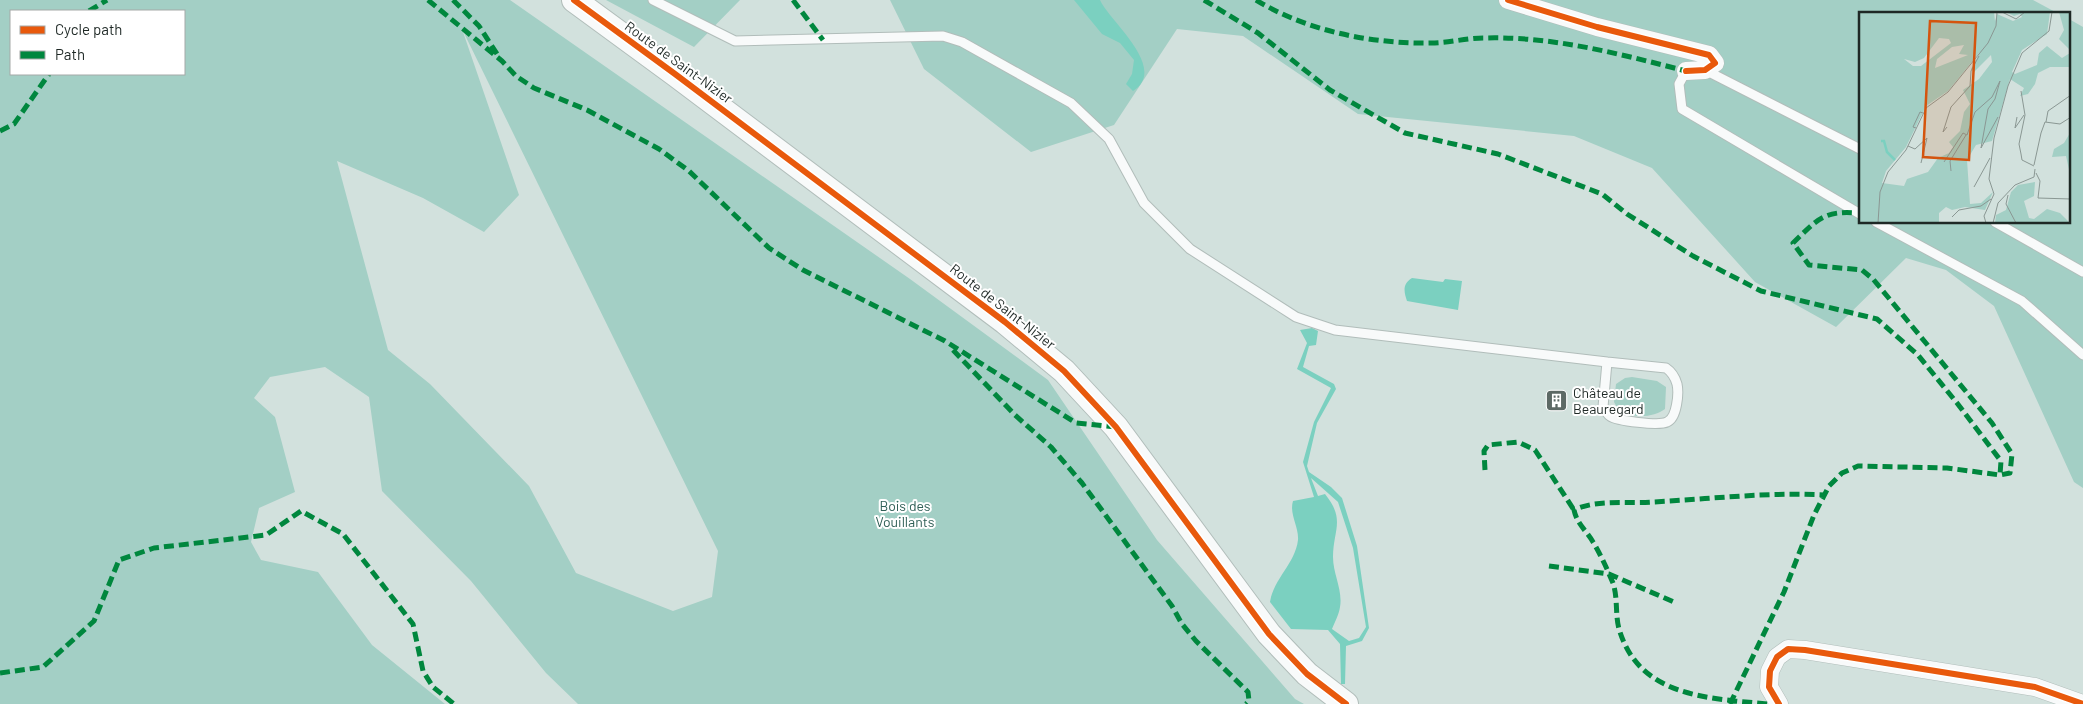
<svg xmlns="http://www.w3.org/2000/svg" width="2083" height="704" font-family="Barlow,sans-serif">
  <style>
    .green { fill: #a3cfc5; fill-rule: evenodd }
    .water { fill: #7bd0c0; fill-rule: evenodd }
    .lines { fill: none; stroke-linecap: round; stroke-linejoin: round }
    .service-casing { stroke: #b1bdba; stroke-width: 11 }
    .minor-casing { stroke: #b1bdba; stroke-width: 19 }
    .secondary-casing { stroke: #b1bdba; stroke-width: 26 }
    .service { stroke: #f8fafa; stroke-width: 9 }
    .minor { stroke: #f8fafa; stroke-width: 18 }
    .secondary { stroke: #f8fafa; stroke-width: 24 }
    .quiet { stroke: #00873e; stroke-width: 5; stroke-dasharray: 10 5; stroke-linecap: butt }
    .cycleway-casing { stroke: #fff; stroke-width: 9 }
    .cycleway { stroke: #e8590c; stroke-width: 6 }
    .labels { text-anchor: middle; dominant-baseline: central; stroke-width: 4; stroke-linejoin: round; paint-order: stroke }
    .street-label { font-size: 14px; fill: #1e2825; stroke: #fff }
    .poi-label { font-size: 14px; fill: #1e2825; stroke: #fff; text-anchor: start }
    .park-label { font-size: 14px; fill: #2f5f56; stroke: #fff }
    .inset-river { fill: none; stroke: #7bd0c0; stroke-width: 2.5 }
    .inset-road { fill: none; stroke: #8a9793; stroke-width: 1 }
    .view { fill: #d4540e; fill-opacity: 0.15; stroke: #d4540e; stroke-width: 2.5 }
    .inset-edge { fill: none; stroke: #1e2825; stroke-width: 2.5 }
  </style>
  <rect width="100%" height="100%" fill="#d2e1dd"/>
  <path class="green" d="M 0,0 L 510,0 L 910,279 L 1048,380 L 1157,540 L 1295,699 L 1304,704 L 578,704 L 546,673 L 471,581 L 382,491 L 369,397 L 325,367 L 270,377 L 254,398 L 275,417 L 295,492 L 259,508 L 251,542 L 261,560 L 318,572 L 372,645 L 445,704 L 0,704 ZM 11,11 L 184,11 L 184,74 L 11,74 ZM 462,29 L 718,551 L 712,597 L 673,611 L 576,573 L 529,486 L 430,384 L 388,350 L 337,161 L 423,198 L 484,232 L 519,195 Z
    M 606,0 L 740,0 L 694,47 Z
    M 890,0 L 2033,0 L 2059,14 L 1860,14 L 1860,222 L 2069,222 L 2069,19 L 2083,27 L 2083,488 L 2074,482 L 1994,306 L 1946,270 L 1906,258 L 1836,327 L 1755,282 L 1652,168 L 1574,136 L 1358,114 L 1243,36 L 1177,29 L 1114,125 L 1031,152 L 924,69 Z
    M 1632,377 L 1657,381 L 1666,387 L 1665,409 C 1652,419 1622,420 1614,402 L 1616,384 L 1625,378 Z"/>
  <path class="water" d="M 1074,0 L 1100,0 C 1109,21 1169,68 1133,91 L 1126,84 L 1132,74 L 1134,60 L 1120,43 L 1102,34 Z
    M 1412,278 L 1443,282 L 1445,279 L 1462,281 L 1458,310 L 1407,301 C 1404,292 1402,284 1412,278 Z
    M 1312,328 L 1318,331 L 1316,345 L 1309,346 L 1303,367 L 1334,384 L 1336,389 L 1317,423 L 1307,466 L 1309,472 L 1331,487 L 1342,498 L 1357,546 L 1369,628 L 1362,641 L 1346,646 L 1345,684 L 1341,684 L 1340,644 L 1328,630 L 1291,629 L 1270,602 C 1274,578 1295,564 1298,540 C 1299,527 1289,514 1293,501 L 1314,497 L 1303,462 L 1314,422 L 1331,388 L 1297,369 L 1307,343 L 1300,330 ZM 1311,478 L 1338,502 L 1353,548 L 1366,627 L 1359,638 L 1349,641 L 1332,629 C 1335,622 1339,614 1340,607 C 1343,590 1333,574 1333,557 C 1333,530 1346,520 1325,494 L 1318,496 Z"/>
  <g class="lines">
    <defs>
      <path id="service" d="M 653,0 L 735,41 L 943,36 L 962,42 L 1071,103 L 1109,139 L 1144,203 L 1190,249 L 1296,317 L 1335,330 L 1607,362 L 1603,407 C 1605,410 1607,414 1610,416 C 1617,421 1659,426 1667,422 C 1677,418 1679,393 1677,384 C 1675,377 1672,372 1666,368 L 1607,362
        M 1705,70 L 1860,149
        M 1686,71 L 1679,84 L 1682,109 L 1860,214
        M 1876,222 L 2022,301 L 2083,355
        M 1995,222 L 2083,272"/>
      <path id="minor" d="M 1508,0 L 1597,27 L 1709,55 L 1715,63 L 1705,70 L 1686,71
        M 1779,704 L 1769,687 L 1770,671 L 1777,657 L 1788,649 L 1805,650 L 2035,687 L 2083,704"/>
      <path id="secondary" d="M 574,0 L 675,74 L 1005,322 L 1064,371 L 1116,427 L 1269,634 L 1307,674 L 1346,704"/>
    </defs>
    <use href="#service" class="service-casing"/>
    <use href="#minor" class="minor-casing"/>
    <use href="#secondary" class="secondary-casing"/>
    <use href="#service" class="service"/>
    <use href="#minor" class="minor"/>
    <use href="#secondary" class="secondary"/>
    <path class="quiet" d="M 428,0 L 502,61 L 516,76 L 534,88 L 587,110 L 659,149 L 689,171 L 769,248 L 803,270 L 945,341 L 1076,423 L 1116,427
      M 453,0 L 479,26 L 497,54
      M 793,0 L 823,40
      M 1204,0 L 1258,33 L 1330,90 L 1405,133 L 1498,154 L 1602,194 L 1627,214 L 1693,256 L 1761,291 L 1877,319 L 1918,355 L 1957,403 L 2001,461 L 2000,475
      M 1256,0 C 1307,31 1371,44 1431,43 C 1449,43 1466,38 1484,38 C 1553,36 1620,54 1686,71
      M 89,11 L 107,0
      M 0,131 L 14,124 L 49,74
      M 953,350 L 1015,415 L 1051,447 L 1082,483 L 1172,606 L 1182,624 L 1196,641 L 1248,692 L 1249,701 L 1246,704
      M 1485,470 L 1484,451 L 1488,445 L 1518,442 L 1535,450 L 1574,510
      M 1549,566 L 1609,574 L 1674,602
      M 0,673 L 43,667 L 94,621 L 119,560 L 154,548 L 266,535 L 301,511 L 343,534 L 413,624 L 423,671 L 433,687 L 454,704
      M 1730,704 L 1784,592 L 1814,515 L 1829,486 L 1842,473 L 1858,466 L 1947,468 L 2000,475 L 2010,473 L 2012,454 L 1992,423 L 1873,279 L 1862,270 L 1809,265 L 1793,243 C 1816,221 1823,210 1857,213
      M 1767,704 C 1707,698 1639,697 1619,629 C 1615,614 1618,598 1613,583 C 1607,569 1601,555 1593,542 C 1586,530 1577,524 1574,510 C 1597,499 1627,504 1653,502 C 1710,499 1767,492 1824,495"/>
    <defs>
      <path id="cycleway" d="M 574,0 L 675,74 L 1005,322 L 1064,371 L 1116,427 L 1269,634 L 1307,674 L 1346,704
        M 1508,0 L 1597,27 L 1709,55 L 1715,63 L 1705,70 L 1686,71
        M 1779,704 L 1769,687 L 1770,671 L 1777,657 L 1788,649 L 1805,650 L 2035,687 L 2083,704"/>
    </defs>
    <use href="#cycleway" class="cycleway-casing"/>
    <use href="#cycleway" class="cycleway"/>
  </g>
  <defs>
    <symbol id="building-square" viewBox="-11 -11 22 22"><rect x="-9" y="-9" width="18" height="18" rx="4" fill="#5d6965" stroke="#fff"/><path d="M-4-6H4V6H1V3H-1V6H-4ZM-2.5-4.3h1.7v1.8h-1.7ZM.8-4.3h1.7v1.8H.8ZM-2.5-1h1.7V.8h-1.7ZM.8-1h1.7V.8H.8Z" fill="#fff"/></symbol>
  </defs>
  <g fill-rule="evenodd">
    <use href="#building-square" x="1544" y="388" width="25" height="25"/>
  </g>
  <g class="labels">
    <g class="street-label">
      <text transform="translate(679 62) rotate(36)">Route de Saint-Nizier</text>
      <text transform="translate(1003 306) rotate(38)">Route de Saint-Nizier</text>
    </g>
    <g class="poi-label">
      <text x="1573" y="392">Château de<tspan x="1573" dy="16">Beauregard</tspan></text>
    </g>
    <g class="park-label">
      <text x="905" y="505">Bois des<tspan x="905" dy="16">Vouillants</tspan></text>
    </g>
  </g>
  <g transform="translate(1859 12)">
    <rect width="211" height="211" fill="#d2e1dd"/>
    <path d="M 0,0 L 135,0 L 136,9 L 138,2 L 154,9 L 163,5 L 161,2 L 155,4 L 147,0 L 191,0 L 188,22 L 163,38 L 153,60 L 156,62 L 178,53 L 180,41 L 188,34 L 203,46 L 211,41 L 211,55 L 191,55 L 179,61 L 176,72 L 169,82 L 161,84 L 165,76 L 151,67 L 133,129 L 117,133 L 108,148 L 111,192 L 122,191 L 134,180 L 126,198 L 106,195 L 93,198 L 87,195 L 80,201 L 80,211 L 0,211 ZM 80,26 L 90,27 L 92,31 L 62,54 L 54,54 L 45,47 L 56,50 L 65,46 ZM 105,33 L 100,42 L 109,43 L 76,56 L 78,47 L 93,35 ZM 121,40 L 112,57 L 115,60 L 132,43 L 133,50 L 120,67 L 104,78 L 111,92 L 105,100 L 101,119 L 90,130 L 94,135 L 90,141 L 79,146 L 69,160 L 48,167 L 45,174 L 23,171 L 27,159 L 47,135 L 67,94 L 89,79 ZM 200,0 L 211,0 L 211,38 L 200,27 L 205,18 ZM 211,121 L 212,162 L 211,162 L 207,144 L 193,145 L 195,137 L 205,131 ZM 176,170 L 175,184 L 165,189 L 170,206 L 175,207 L 188,197 L 201,201 L 211,211 L 136,211 L 137,203 L 147,198 L 152,180 L 159,173 Z" fill="#a3cfc5" fill-rule="evenodd"/>
    <path class="inset-river" d="M 22,129 L 25,129 L 28,140 L 36,148"/>
    <path class="inset-road" d="M 143,0 L 157,7 L 166,0M 162,79 L 166,103 L 160,132 L 162,142 L 163,148 L 175,154M 158,105 L 156,116 L 165,103M 187,110 L 189,99 L 212,83M 88,115 L 84,120 L 92,95 L 111,74 L 112,59 L 120,44M 57,116 L 54,115 L 61,100 L 64,101M 182,121 L 186,110 L 201,112 L 212,105M 49,134 L 56,137 L 68,126 L 62,151M 85,150 L 104,121 L 108,123 L 116,100 L 133,85 L 141,69 L 136,87 L 129,97 L 122,136 L 139,105M 175,153 L 182,121M 92,159 L 91,149 L 107,123M 177,161 L 181,169 L 179,186 L 212,187M 115,175 L 131,146M 149,183 L 147,192 L 157,211M 93,205 L 100,198 L 122,194 L 132,187M 19,211 L 21,180 L 29,160 L 47,138 L 67,96 L 89,80 L 129,31 L 137,14 L 138,0M 127,211 L 125,204 L 135,182 L 130,167 L 135,126 L 149,74 L 163,41 L 190,19 L 193,0M 134,211 L 139,191 L 156,173 L 175,165 L 176,157"/>
    <path class="view" d="M 71,9 L 117,11 L 110,148 L 64,145 Z"/>
    <rect width="211" height="211" class="inset-edge"/>
  </g>
  <rect x="10" y="10" width="175" height="65" fill="#ffffff" stroke="#a5a9a8"/>
  <rect x="20" y="26" width="25" height="8" fill="#e8590c" stroke="#a5a9a8"/>
  <text x="55" y="35" font-size="15" fill="#1e2825">Cycle path</text>
  <rect x="20" y="51" width="25" height="8" fill="#00873e" stroke="#a5a9a8"/>
  <text x="55" y="60" font-size="15" fill="#1e2825">Path</text>
</svg>
